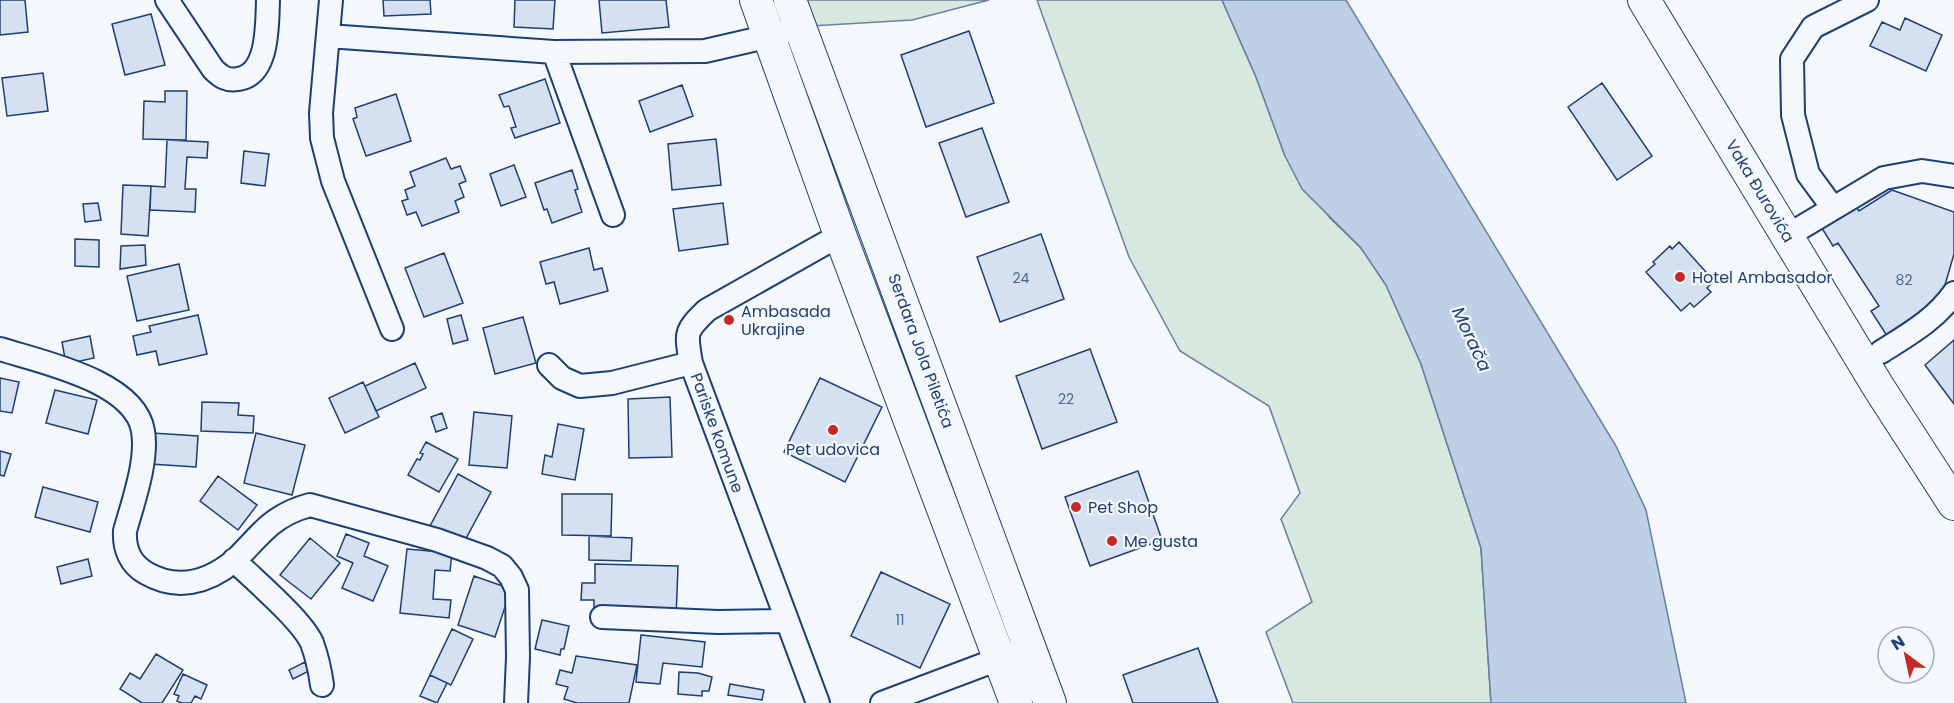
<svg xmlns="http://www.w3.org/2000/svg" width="1954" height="703" font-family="Poppins,sans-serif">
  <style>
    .green { fill: #d7e8df; stroke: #687fa3; stroke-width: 1.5 }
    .water { fill: #bed0e5; stroke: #687fa3; stroke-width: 1.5 }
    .building { fill: #d5e0f0; stroke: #1d3f73; stroke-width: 1.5 }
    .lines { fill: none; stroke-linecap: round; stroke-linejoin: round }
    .street-casing { stroke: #1d3f73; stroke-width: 26 }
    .secondary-casing { stroke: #1d3f73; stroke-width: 34 }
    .street { stroke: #f4f7fb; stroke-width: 22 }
    .secondary { stroke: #f4f7fb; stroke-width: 32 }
    .poi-dot { fill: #c62828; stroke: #f4f7fb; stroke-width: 2 }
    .labels { text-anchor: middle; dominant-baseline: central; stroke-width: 4.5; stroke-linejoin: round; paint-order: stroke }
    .number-label { font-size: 14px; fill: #4b6792 }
    .street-label { font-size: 16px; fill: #1d3f73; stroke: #f4f7fb }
    .poi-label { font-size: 16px; fill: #1d3f73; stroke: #f4f7fb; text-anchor: start }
    .water-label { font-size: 18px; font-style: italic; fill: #1d3f73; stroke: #f4f7fb }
  </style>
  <rect width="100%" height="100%" fill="#f4f7fb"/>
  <path class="green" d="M 786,0 L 989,0 L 912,20 L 794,27 Z
    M 1037,0 L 1222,0 L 1256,77 L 1285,156 L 1330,218 L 1361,248 L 1386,285 L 1421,364 L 1481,548 L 1491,703 L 1293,703 L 1266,632 L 1312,602 L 1281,519 L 1300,493 L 1269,406 L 1180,351 L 1129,257 Z"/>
  <path class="water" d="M 1222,0 L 1346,0 L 1616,446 L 1646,510 L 1686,703 L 1491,703 L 1481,548 L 1421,364 L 1386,285 L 1361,248 L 1302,189 L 1285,156 L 1256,77 Z"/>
  <path class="building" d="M 0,0 L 25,0 L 28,32 L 0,35 Z
    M 383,0 L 430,0 L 431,14 L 384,16 Z
    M 515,0 L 555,0 L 553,29 L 514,27 Z
    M 599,0 L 666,0 L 669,27 L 602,33 Z
    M 151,14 L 165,65 L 125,75 L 112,24 Z
    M 1905,18 L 1942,35 L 1926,71 L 1870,46 L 1882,22 L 1900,30 Z
    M 969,31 L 994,103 L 926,127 L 901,55 Z
    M 43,73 L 48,111 L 7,116 L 2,78 Z
    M 545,79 L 560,123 L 515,138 L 511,128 L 516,127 L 509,106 L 504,107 L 499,95 Z
    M 1602,83 L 1652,156 L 1617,180 L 1568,107 Z
    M 682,85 L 693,116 L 650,132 L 639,101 Z
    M 165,91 L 187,91 L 186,140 L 143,139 L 144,101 L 165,102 Z
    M 396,94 L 411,141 L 366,156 L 353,119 L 357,117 L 355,108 Z
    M 982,128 L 1009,202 L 966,217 L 939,143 Z
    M 716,139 L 721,185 L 672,190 L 668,144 Z
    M 167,140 L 208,142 L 207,158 L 187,157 L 185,189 L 196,189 L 195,212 L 150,210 L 151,186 L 165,187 Z
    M 244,151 L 269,154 L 265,186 L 241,183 Z
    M 446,158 L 451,169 L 460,166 L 466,181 L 459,184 L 464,197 L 455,201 L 459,212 L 422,226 L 416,212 L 407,215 L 402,201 L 408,199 L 405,190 L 415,186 L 410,172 Z
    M 514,165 L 526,197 L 501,206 L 490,174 Z
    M 572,170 L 578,189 L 575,190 L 582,212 L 552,223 L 547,209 L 544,210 L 535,183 Z
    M 123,185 L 151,186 L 148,236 L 121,234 Z
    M 1892,190 L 1954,212 L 1954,254 L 1937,312 L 1891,342 L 1871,311 L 1879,306 L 1838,243 L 1833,246 L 1820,225 L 1854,203 L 1859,211 Z
    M 98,203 L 101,220 L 85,222 L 83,204 Z
    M 723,203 L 728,244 L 679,251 L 673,209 Z
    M 1041,234 L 1064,299 L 1000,322 L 977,257 Z
    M 75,239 L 99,240 L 99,267 L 75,266 Z
    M 1679,242 L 1714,281 L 1707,288 L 1711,292 L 1694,307 L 1690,303 L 1681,311 L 1646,272 L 1655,264 L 1653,262 L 1670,246 L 1672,249 Z
    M 145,245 L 146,265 L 120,269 L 121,246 Z
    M 589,248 L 594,270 L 602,268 L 608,291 L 560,304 L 554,282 L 546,284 L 540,262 Z
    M 444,253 L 463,303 L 424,317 L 405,268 Z
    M 179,264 L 189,310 L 137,321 L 127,276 Z
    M 198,315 L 207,354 L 159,365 L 156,351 L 137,355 L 133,336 L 151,332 L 149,326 Z
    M 461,315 L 468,340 L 453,344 L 447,319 Z
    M 523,317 L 536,363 L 495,374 L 483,328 Z
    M 90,336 L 94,358 L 66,364 L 62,342 Z
    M 1954,340 L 1954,404 L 1925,365 Z
    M 1090,349 L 1117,422 L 1042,449 L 1016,376 Z
    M 415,363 L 426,388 L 376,411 L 365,386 Z
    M 0,378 L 19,382 L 12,413 L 0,411 Z
    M 820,378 L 882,407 L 845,482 L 784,452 Z
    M 363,382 L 379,417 L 345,433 L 329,398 Z
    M 55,390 L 97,400 L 88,434 L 46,423 Z
    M 670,397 L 672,457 L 629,458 L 628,399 Z
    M 202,402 L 239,403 L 238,415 L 254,416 L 253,433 L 201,431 Z
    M 474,412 L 512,416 L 507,468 L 469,465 Z
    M 442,413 L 447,428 L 436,432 L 431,417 Z
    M 558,424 L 584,429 L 575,480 L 542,474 L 545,455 L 552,457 Z
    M 152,433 L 198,436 L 196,467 L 150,464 Z
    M 256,433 L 305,445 L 292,495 L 244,483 Z
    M 426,442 L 458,459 L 439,492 L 408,475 L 417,459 L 420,460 L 423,454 L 420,453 Z
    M 0,451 L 11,454 L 4,476 L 0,475 Z
    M 1138,471 L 1162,540 L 1090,566 L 1065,497 Z
    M 458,474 L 491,492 L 463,544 L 430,526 Z
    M 218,476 L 257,505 L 238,530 L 200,501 Z
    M 43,487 L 98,502 L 90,532 L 35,517 Z
    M 562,494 L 612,494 L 611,536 L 562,535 Z
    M 346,534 L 369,543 L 364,556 L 388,566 L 373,601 L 342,588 L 353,563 L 337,556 Z
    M 589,536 L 632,538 L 631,561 L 589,560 Z
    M 310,538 L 340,563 L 311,599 L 280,575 Z
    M 407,549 L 452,553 L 450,571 L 435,570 L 433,599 L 451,600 L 449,618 L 400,613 Z
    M 88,559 L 92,576 L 61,584 L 57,567 Z
    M 595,564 L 678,566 L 676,618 L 594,615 L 594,600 L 581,600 L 582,583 L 595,583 Z
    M 881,572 L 950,604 L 920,668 L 851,636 Z
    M 474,576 L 511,589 L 495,637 L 458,625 Z
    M 542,620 L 569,626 L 564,649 L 561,649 L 560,655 L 535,649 Z
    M 452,629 L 473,639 L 451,685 L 430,675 Z
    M 641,635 L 705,642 L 702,667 L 663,663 L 660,684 L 636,682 Z
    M 1198,648 L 1218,703 L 1133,703 L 1123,675 Z
    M 156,654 L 183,670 L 162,703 L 142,703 L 120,689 L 130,673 L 140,679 Z
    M 576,656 L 637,665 L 629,703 L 577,703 L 564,699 L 568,687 L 556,684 L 560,670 L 572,673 Z
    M 305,662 L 309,671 L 293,679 L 289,670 Z
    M 679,672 L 698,673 L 712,677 L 709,691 L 702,691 L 702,696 L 678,694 Z
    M 183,674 L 207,685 L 201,699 L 195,696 L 191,703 L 182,703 L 177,701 L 179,696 L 174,694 Z
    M 430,675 L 447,683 L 437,703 L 420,696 Z
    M 730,684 L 764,690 L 762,700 L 728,695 Z"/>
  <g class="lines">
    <defs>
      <path id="street" d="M 167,0 L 213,69 C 221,77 227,81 238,79 C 269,75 267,24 268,0
        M 331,0 L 321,113 L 322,138 L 333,181 L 392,329
        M 328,36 L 554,52 L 705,51 L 770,36 L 782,32
        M 554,52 L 613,215
        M 1833,208 L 1808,174 L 1793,115 L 1792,59 L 1813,27 L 1867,0
        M 1787,236 L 1884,178 L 1922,171 L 1954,176
        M 0,349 C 41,362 135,381 143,431 C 148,461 133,502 125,531 C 124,548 130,564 146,573 C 177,591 207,583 234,561 C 246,550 257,536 270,525 C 282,515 295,509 310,505 L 437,540 L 487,558 L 502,566 L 511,577 L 517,590 L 518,657 L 516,703
        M 1881,352 C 1909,334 1935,320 1954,293
        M 549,365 L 562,378 L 580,386 L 612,383 L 691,363
        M 234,560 C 254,580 301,619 312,643 C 317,657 320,670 322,685
        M 602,617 L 718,622 L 787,621
        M 818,703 L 691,363 C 686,333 684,332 707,310 L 840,235
        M 882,703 L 1012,654"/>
      <path id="secondary" d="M 756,0 L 840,235 L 1016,703
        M 790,0 L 1050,703
        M 1644,0 L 1879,388 L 1954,504"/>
    </defs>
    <use href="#street" class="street-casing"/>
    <use href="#secondary" class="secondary-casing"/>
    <use href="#street" class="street"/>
    <use href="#secondary" class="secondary"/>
  </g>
  <g class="poi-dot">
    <circle cx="1680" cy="277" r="6"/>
    <circle cx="729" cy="320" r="6"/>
    <circle cx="833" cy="430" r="6"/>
    <circle cx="1076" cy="507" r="6"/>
    <circle cx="1112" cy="541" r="6"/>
  </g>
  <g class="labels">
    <g class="number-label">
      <text x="1021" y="278">24</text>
      <text x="1904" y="280">82</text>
      <text x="1066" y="399">22</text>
      <text x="900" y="620">11</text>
    </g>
    <g class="street-label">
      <text transform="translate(1760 191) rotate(59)">Vaka Đurovića</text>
      <text transform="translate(921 351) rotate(70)">Serdara Jola Piletića</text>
      <text transform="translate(717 433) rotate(70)">Pariske komune</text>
    </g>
    <g class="poi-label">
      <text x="1692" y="277">Hotel Ambasador</text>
      <text x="741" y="311">Ambasada<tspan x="741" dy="18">Ukrajine</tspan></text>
      <text x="833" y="449" text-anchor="middle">Pet udovica</text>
      <text x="1088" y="507">Pet Shop</text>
      <text x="1124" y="541">Me gusta</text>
    </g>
    <g class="water-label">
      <text transform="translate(1472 339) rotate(65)">Morača</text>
    </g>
  </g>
  <g transform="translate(1906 655) rotate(327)"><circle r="28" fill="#f4f7fb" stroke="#9eadc5" stroke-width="1.5"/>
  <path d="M0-4.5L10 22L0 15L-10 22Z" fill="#c62828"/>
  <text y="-9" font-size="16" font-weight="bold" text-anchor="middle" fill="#1d3f73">N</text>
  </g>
</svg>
